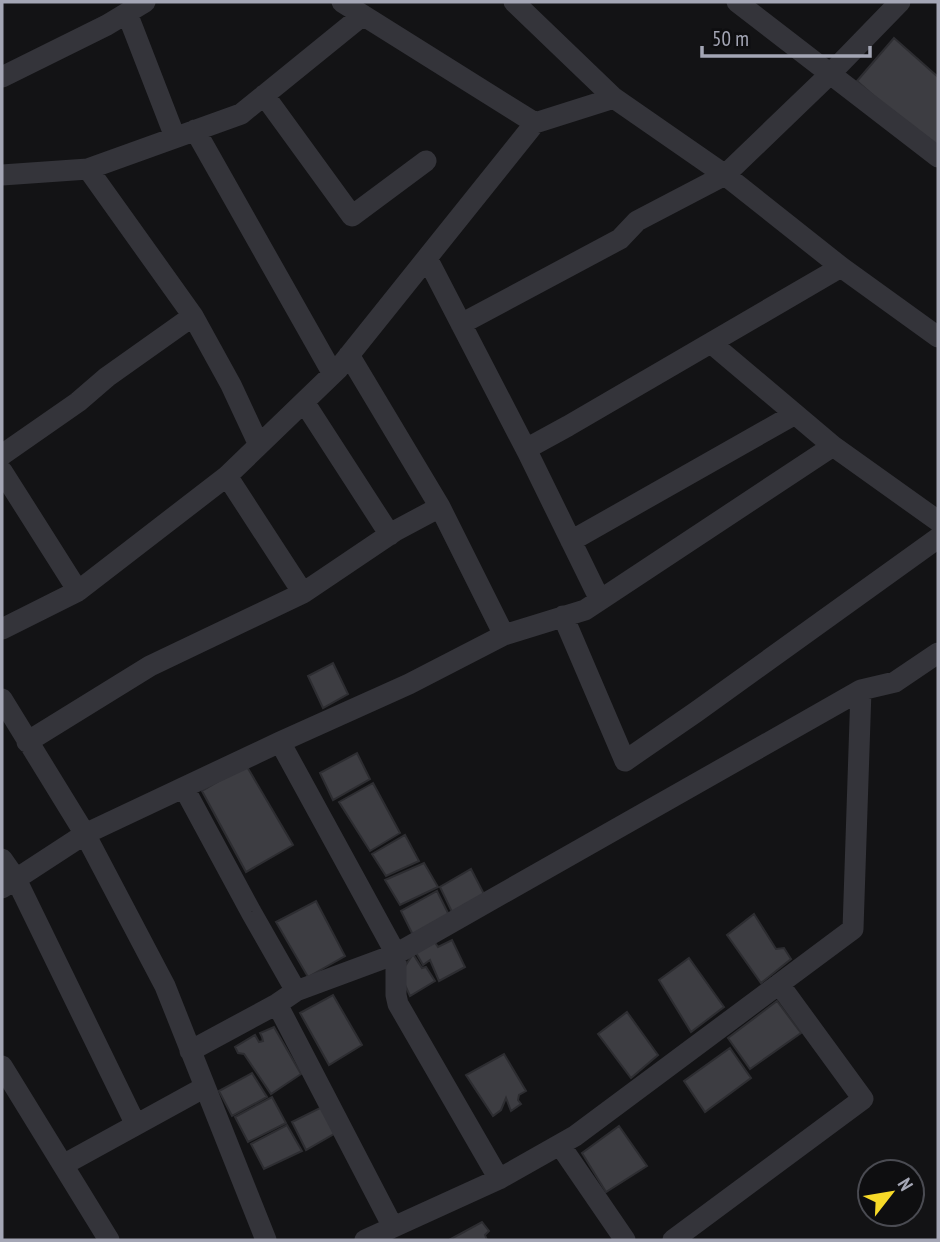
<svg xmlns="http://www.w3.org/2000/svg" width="940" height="1242" font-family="'PT Sans Narrow',sans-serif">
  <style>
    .building { fill: #3d3d42; stroke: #2d2d31; stroke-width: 2 }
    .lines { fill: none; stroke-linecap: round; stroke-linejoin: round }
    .street { stroke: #34343a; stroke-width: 21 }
  </style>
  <rect width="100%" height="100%" fill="#131315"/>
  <path class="building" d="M 894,38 L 938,77 L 938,153 L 857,81 Z
    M 333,663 L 348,694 L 323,708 L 308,676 Z
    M 357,753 L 370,779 L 333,800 L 320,773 Z
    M 246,765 L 293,845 L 246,872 L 202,791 Z
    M 373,783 L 400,833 L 370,851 L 339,802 Z
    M 405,835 L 419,861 L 386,876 L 372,854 Z
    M 424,863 L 438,887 L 400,905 L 385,880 Z
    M 471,869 L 484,894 L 452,912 L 440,887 Z
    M 437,891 L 449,915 L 413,935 L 401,911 Z
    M 316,901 L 345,956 L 308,977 L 276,922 Z
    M 754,914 L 776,949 L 784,948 L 791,959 L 761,983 L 727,935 Z
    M 452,940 L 465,967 L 439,981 L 430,960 L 423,965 L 415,951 L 434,941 L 438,947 Z
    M 413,954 L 422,968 L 426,967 L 435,981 L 410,996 L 400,974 Z
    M 689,958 L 724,1007 L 691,1032 L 659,980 Z
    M 333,995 L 362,1045 L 329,1065 L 300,1013 Z
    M 777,1001 L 801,1033 L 750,1069 L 728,1038 Z
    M 627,1012 L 658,1055 L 631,1078 L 598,1034 Z
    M 274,1027 L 301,1074 L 271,1094 L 244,1054 L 238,1053 L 235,1047 L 255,1035 L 259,1042 L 263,1041 L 262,1037 L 260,1033 Z
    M 730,1048 L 751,1078 L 705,1112 L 684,1081 Z
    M 504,1054 L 526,1091 L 519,1095 L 518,1100 L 521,1104 L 511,1111 L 506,1098 L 501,1110 L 493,1116 L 466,1075 Z
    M 252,1073 L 267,1097 L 232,1116 L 219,1091 Z
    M 272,1097 L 286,1123 L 248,1142 L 235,1117 Z
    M 326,1105 L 339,1131 L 306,1150 L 292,1122 Z
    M 287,1125 L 302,1151 L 264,1169 L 251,1144 Z
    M 619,1126 L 647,1166 L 606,1192 L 582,1153 Z
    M 482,1222 L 489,1231 L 485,1235 L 487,1240 L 449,1240 Z"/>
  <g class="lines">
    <path class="street" d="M 342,2 L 535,123 L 614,98 L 725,175 L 841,267 L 938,337
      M 514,2 L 614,98
      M 737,2 L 938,157
      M 127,13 L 175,137
      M 2,77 L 107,25 L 145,2
      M 264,95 L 352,216 L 426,161
      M 195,130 L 333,374
      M 88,169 L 193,316
      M 2,175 L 88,169 L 241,114 L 363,15
      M 427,258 L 529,455
      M 461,324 L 620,239 L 637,221 L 725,175 L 830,74 L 900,2
      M 711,343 L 833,446
      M 349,355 L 440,507
      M 304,402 L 390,535
      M 2,455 L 78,402 L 107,377 L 193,316 L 231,385 L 259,445
      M 2,471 L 78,591
      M 227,476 L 303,593 L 395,531 L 440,507 L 504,635
      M 571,541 L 795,414
      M 600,600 L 526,449 L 568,426 L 841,267
      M 563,616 L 625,761 L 696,712 L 938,538
      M 2,629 L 78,591 L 227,476 L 338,369 L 535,123
      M 2,699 L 85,834 L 16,879 L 136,1125
      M 27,742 L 150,666 L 303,593
      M 280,742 L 396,954 L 396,995 L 398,1004 L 499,1179
      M 184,788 L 251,912 L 296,991 L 277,1004 L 190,1051
      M 2,859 L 16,879 L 2,888
      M 296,991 L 396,954 L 861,690 L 895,682 L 938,653
      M 277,1004 L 393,1227
      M 2,1066 L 109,1240
      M 560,1145 L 625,1240
      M 63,1165 L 205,1087
      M 266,1240 L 165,986 L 85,834 L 280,742 L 409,684 L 504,635 L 585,610 L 833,446 L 938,521
      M 365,1240 L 499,1179 L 575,1136 L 853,929 L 861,690
      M 673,1240 L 863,1099 L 779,984"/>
  </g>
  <rect width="940" height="1242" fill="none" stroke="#a4a6b5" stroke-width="7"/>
  <g transform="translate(891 1193) rotate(59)"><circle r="33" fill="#0e0e10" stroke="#4a4b52" stroke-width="2"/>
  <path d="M0-5L12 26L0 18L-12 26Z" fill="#f7da28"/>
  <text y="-10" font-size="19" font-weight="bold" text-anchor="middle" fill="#a4a6b5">N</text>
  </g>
  <path d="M702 46v10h168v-10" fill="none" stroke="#a4a6b5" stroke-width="3.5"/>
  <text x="712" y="46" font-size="21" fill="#a4a6b5" stroke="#0e0e10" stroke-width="5" paint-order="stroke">50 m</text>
</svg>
